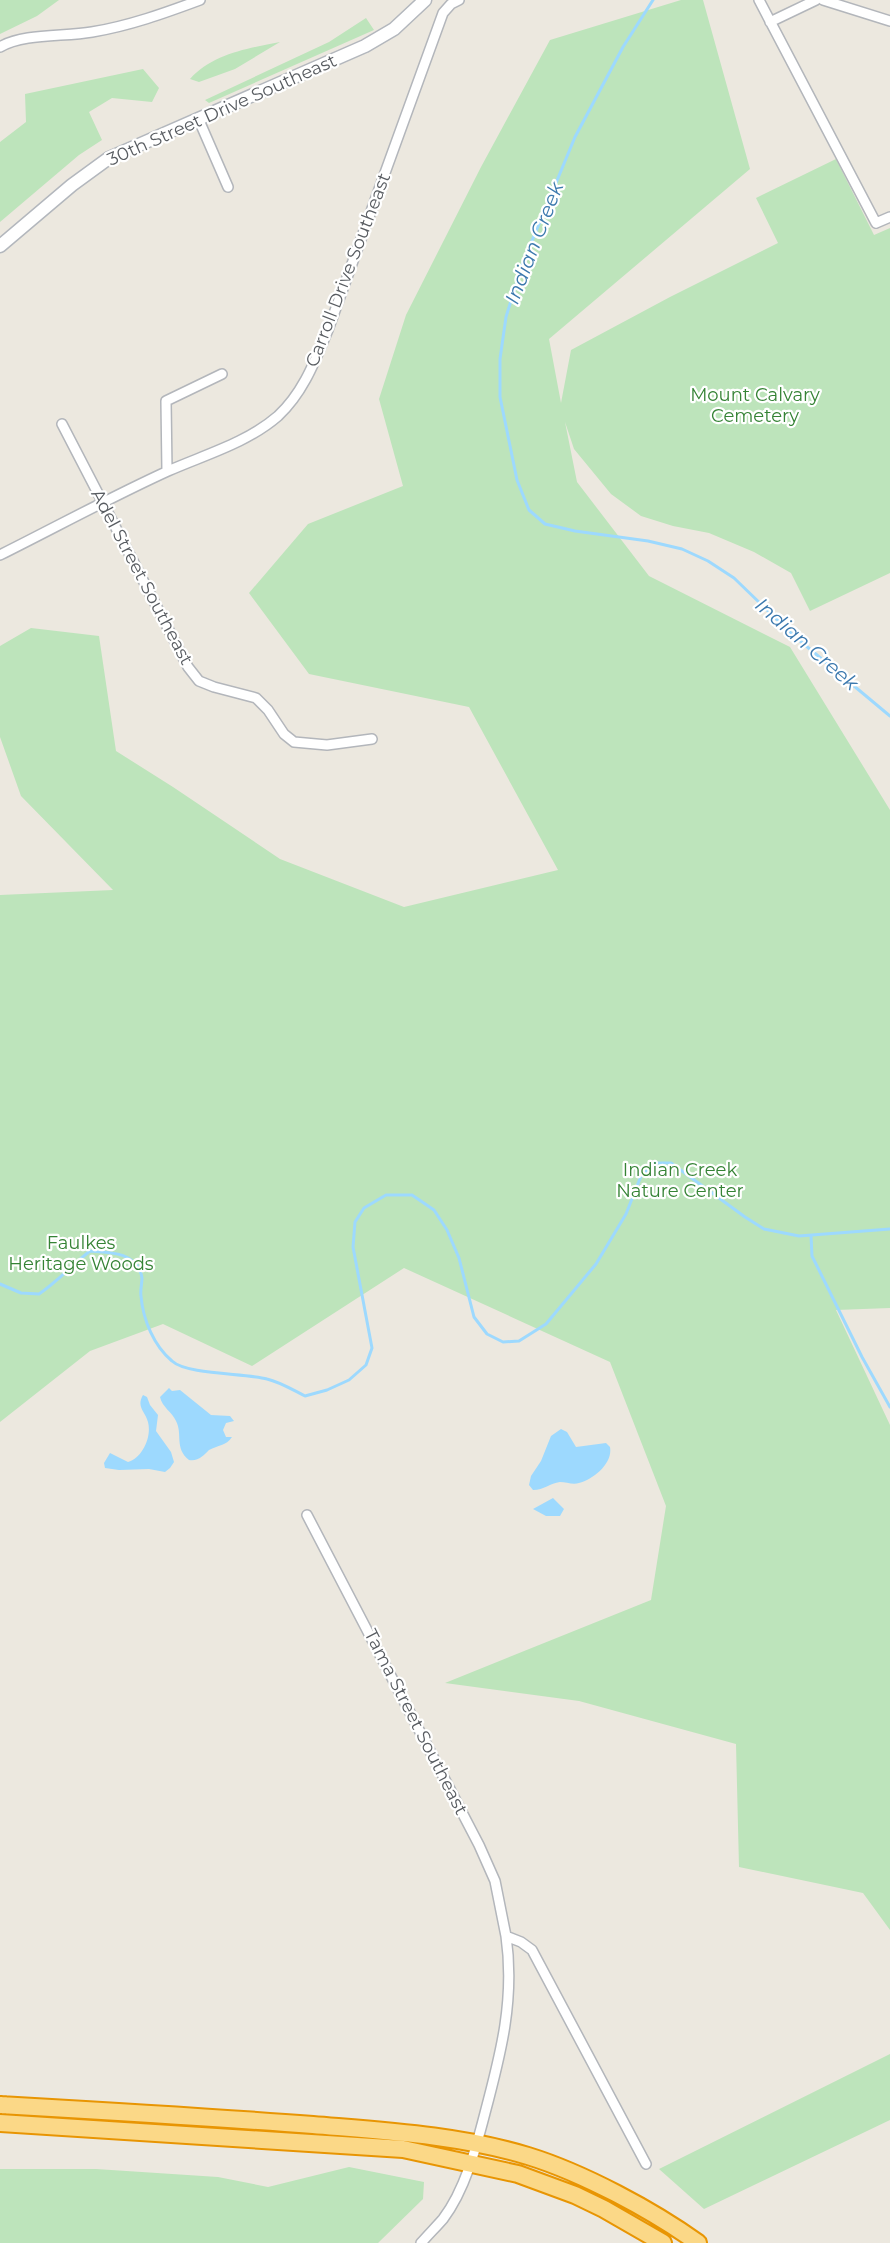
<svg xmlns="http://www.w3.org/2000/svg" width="890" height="2243" font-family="Montserrat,sans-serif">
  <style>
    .green { fill: #bde4bb }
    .water { fill: #9dd9fe }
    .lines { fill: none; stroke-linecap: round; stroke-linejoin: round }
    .stream { stroke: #9dd9fe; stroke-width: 3 }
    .street-casing { stroke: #b3b6bb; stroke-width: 12 }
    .secondary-casing { stroke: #b3b7bd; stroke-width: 15 }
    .highway-casing { stroke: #e89503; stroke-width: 20 }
    .street { stroke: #fff; stroke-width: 9 }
    .secondary { stroke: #fff; stroke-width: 12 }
    .highway { stroke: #fbd887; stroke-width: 16 }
    .labels { text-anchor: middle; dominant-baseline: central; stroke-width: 4.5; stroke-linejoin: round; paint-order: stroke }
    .street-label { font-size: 18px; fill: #585c61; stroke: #fff }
    .park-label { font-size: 18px; fill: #358335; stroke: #fff }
    .water-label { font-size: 20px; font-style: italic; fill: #3c79ae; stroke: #fff }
  </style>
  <rect width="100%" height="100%" fill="#ece8df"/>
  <path class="green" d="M 0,0 L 59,0 L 37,16 L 0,34 Z
    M 681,0 L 703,0 L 750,169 L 549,339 L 561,403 L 571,350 L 670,297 L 778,243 L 756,198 L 836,159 L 874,235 L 890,228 L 890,573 L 810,611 L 791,573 L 754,552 L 709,533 L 673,526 L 641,516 L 611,494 L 574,449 L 565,422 L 577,482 L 649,576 L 790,647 L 890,810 L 890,1308 L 836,1310 L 890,1425 L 890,1930 L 863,1893 L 739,1867 L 736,1744 L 579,1701 L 445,1683 L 651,1600 L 666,1506 L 610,1362 L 404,1268 L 252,1366 L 163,1324 L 90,1351 L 0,1422 L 0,895 L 113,890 L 21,796 L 0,737 L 0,646 L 31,628 L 99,636 L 116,751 L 173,787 L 280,859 L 404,907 L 558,870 L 469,707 L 309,674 L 249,593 L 308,524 L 403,486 L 379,399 L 406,315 L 481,167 L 550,40 Z
    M 366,18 L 374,30 L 209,103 L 205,100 L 329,42 Z
    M 280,42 L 235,69 L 199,82 L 190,79 C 212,54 249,48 280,42 Z
    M 143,69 L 159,88 L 152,102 L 112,98 L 89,112 L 102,140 L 79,155 L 0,222 L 0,142 L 26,122 L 25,94 Z
    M 890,2054 L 890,2120 L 704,2209 L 659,2169 Z
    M 349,2167 L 424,2182 L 423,2199 L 378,2243 L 0,2243 L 0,2169 L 96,2169 L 218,2177 L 268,2187 Z"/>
  <path class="water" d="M 169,1388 L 172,1391 L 180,1390 L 211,1415 L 230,1416 L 234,1421 L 226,1423 L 223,1430 L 226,1437 L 232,1437 C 226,1446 218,1445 209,1450 C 204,1455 198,1462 189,1460 C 174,1448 183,1434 176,1421 C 172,1412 162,1407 160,1397 Z
    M 143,1395 L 147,1397 L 150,1405 L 158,1415 L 156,1431 L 171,1452 L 174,1462 L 170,1468 L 165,1472 L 149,1469 L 119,1470 L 105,1468 L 104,1463 L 110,1453 L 128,1462 C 142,1458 152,1437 148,1422 C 145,1411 136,1407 143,1395 Z
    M 561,1429 L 567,1432 L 576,1447 L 606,1443 L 610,1447 C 613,1463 594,1479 579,1483 C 573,1485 566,1482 560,1482 C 550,1483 544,1490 533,1490 L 529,1485 L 531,1476 L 541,1461 L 551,1436 Z
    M 553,1498 L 564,1509 L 560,1516 L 546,1516 L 533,1509 Z"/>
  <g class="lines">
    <path class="stream" d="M 653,0 L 623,47 L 575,137 L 522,265 L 506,317 L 500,359 L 500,397 L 517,480 L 529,510 L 545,524 L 575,531 L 648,541 L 682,549 L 708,561 L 734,578 L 793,635 L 890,716
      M 811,1236 L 812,1256 L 862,1357 L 890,1407
      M 0,1284 L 21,1293 L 39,1294 C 57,1282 72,1265 90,1251 C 109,1252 138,1252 142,1278 C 142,1284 140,1290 141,1296 C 143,1320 154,1346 172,1361 C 187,1375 246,1373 267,1379 C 280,1382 293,1390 305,1396 L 327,1390 L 349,1380 L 366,1365 L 372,1348 L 353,1247 L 355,1222 L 364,1208 L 386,1195 L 412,1195 L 434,1210 L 447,1230 L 459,1258 L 474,1317 L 487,1334 L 503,1342 L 519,1341 L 546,1324 L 596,1264 L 626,1214 L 641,1176 L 655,1163 L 671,1163 L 745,1217 L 764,1229 L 799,1236 L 890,1229"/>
    <defs>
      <path id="street" d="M 759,0 L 876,223 L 890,217
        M 823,0 L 890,21
        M 770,22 L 816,0
        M 0,47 C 24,33 64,37 92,32 C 129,26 165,13 200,0
        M 198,118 L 228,187
        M 62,424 L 188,667 L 199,681 L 214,687 L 256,698 L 268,710 L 284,734 L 294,742 L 327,745 L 372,739
        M 167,471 L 166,401 L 222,374
        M 0,555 C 56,527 111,497 168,471 C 204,455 247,443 278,416 C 303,393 315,361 328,330 L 443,13 L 451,4 L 459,0
        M 307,1515 L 479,1845 L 495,1881 L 506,1936 L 521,1942 L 532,1950 L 646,2164
        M 421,2243 C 428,2235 436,2227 443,2219 C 465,2190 476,2148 485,2113 C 501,2053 515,1999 506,1936"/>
      <path id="secondary" d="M 0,246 L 72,185 L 109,158 L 365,46 L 394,29 L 425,0"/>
      <path id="highway" d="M 0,2105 C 104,2111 209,2117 313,2125 C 384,2131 459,2135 528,2156 C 583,2173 652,2210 698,2243
        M 0,2123 L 403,2149 L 518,2174 L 575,2195 L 604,2209 L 663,2243"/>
    </defs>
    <use href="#street" class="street-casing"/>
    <use href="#secondary" class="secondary-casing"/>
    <use href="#highway" class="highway-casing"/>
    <use href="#street" class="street"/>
    <use href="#secondary" class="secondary"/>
    <use href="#highway" class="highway"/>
  </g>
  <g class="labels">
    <g class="street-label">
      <text transform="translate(222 110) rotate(-24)">30th Street Drive Southeast</text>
      <text transform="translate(348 270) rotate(-69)">Carroll Drive Southeast</text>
      <text transform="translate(142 577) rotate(62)">Adel Street Southeast</text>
      <text transform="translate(416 1722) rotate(63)">Tama Street Southeast</text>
    </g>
    <g class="park-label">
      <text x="755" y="395">Mount Calvary<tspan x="755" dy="21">Cemetery</tspan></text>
      <text x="680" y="1170">Indian Creek<tspan x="680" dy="21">Nature Center</tspan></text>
      <text x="81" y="1243">Faulkes<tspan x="81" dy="21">Heritage Woods</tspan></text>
    </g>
    <g class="water-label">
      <text transform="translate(534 243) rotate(-69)">Indian Creek</text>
      <text transform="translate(807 644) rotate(41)">Indian Creek</text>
    </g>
  </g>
</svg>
